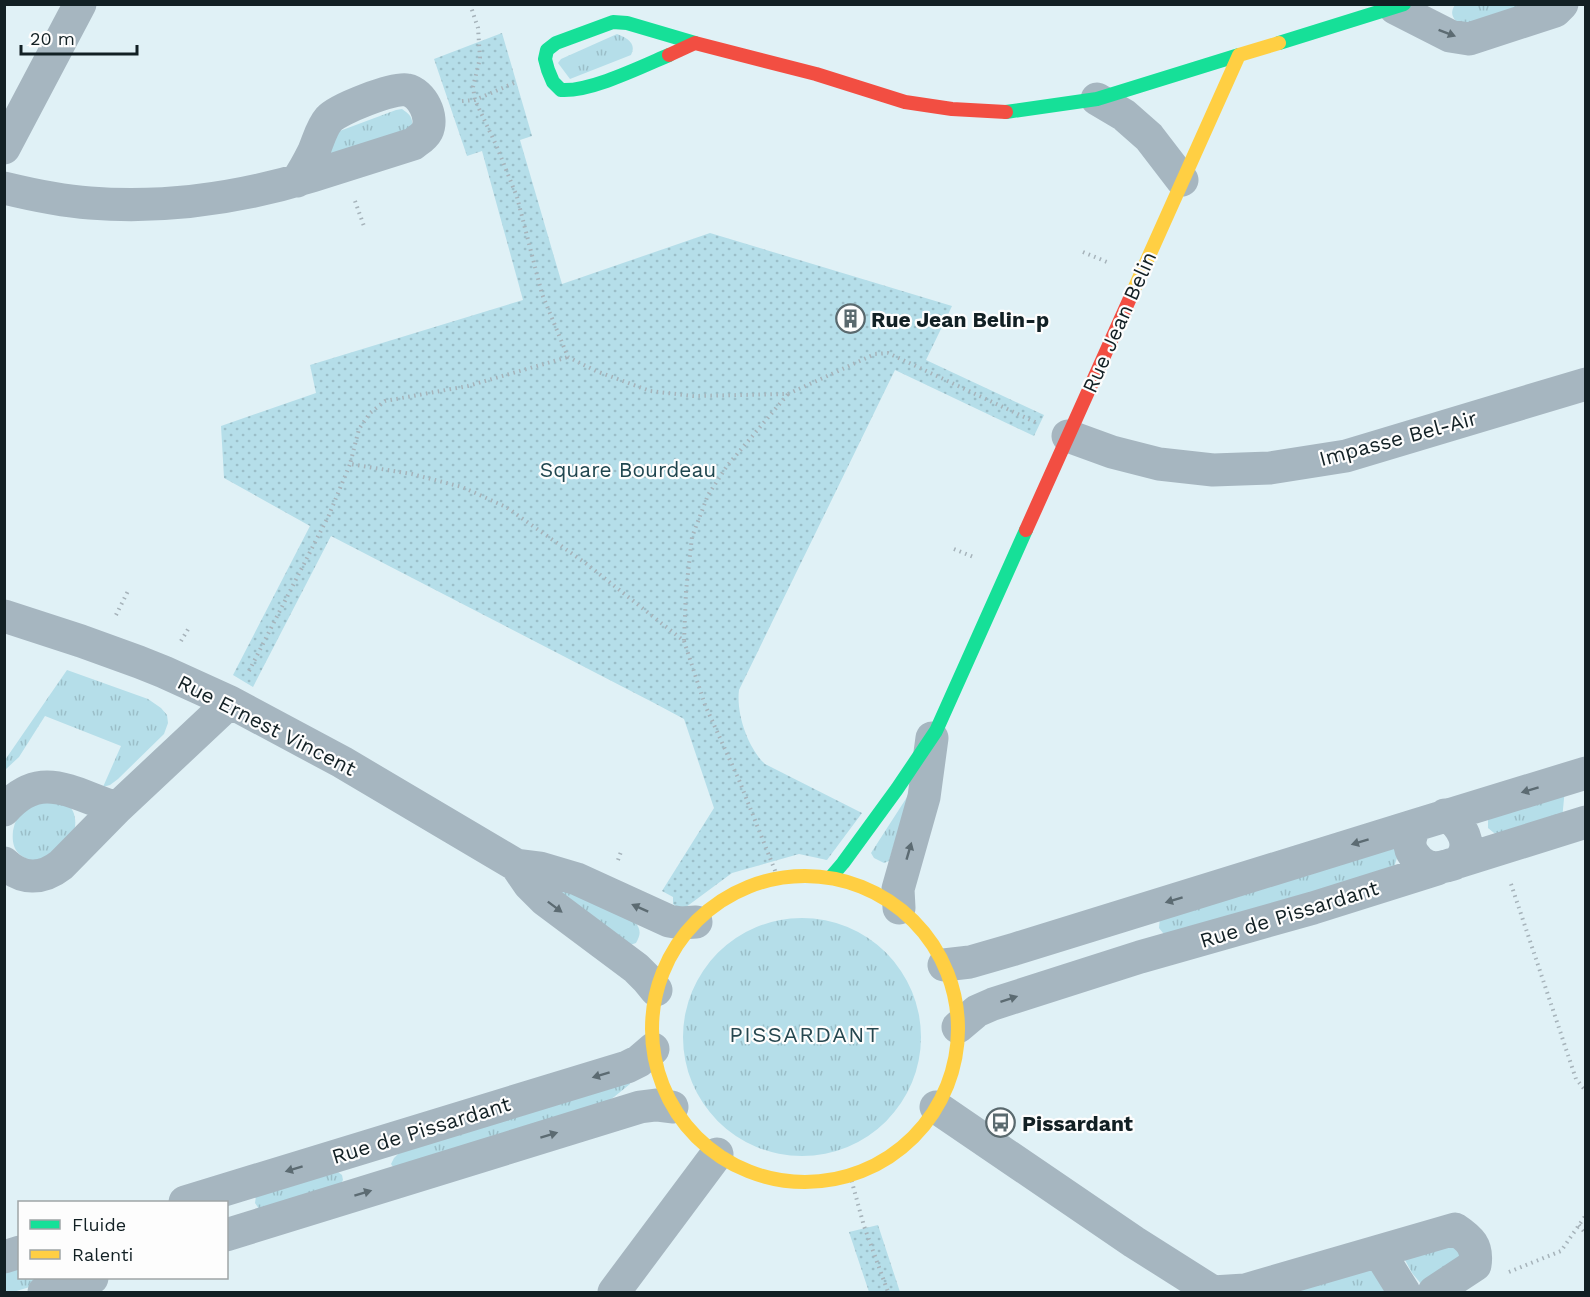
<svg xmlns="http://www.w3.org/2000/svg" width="1590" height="1297" font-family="'Work Sans',sans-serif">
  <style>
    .grass { fill: url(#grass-tufts) }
    .park { fill: url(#park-dots) }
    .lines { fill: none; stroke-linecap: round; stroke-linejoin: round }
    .path { stroke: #a6b3ba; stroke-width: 4; stroke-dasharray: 1.5 4.5; stroke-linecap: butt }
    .street { stroke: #a6b6c0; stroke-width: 33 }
    .fast { stroke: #16e098; stroke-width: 14 }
    .slow { stroke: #ffcf43; stroke-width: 14 }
    .jam { stroke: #f24e42; stroke-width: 14 }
    .oneway { fill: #5c6b72 }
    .labels { text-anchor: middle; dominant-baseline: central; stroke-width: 4.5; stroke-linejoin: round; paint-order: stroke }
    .poi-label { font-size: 21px; font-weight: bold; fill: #122024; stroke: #fdfdfd; text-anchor: start }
    .street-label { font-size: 21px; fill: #122024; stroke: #fdfdfd }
    .park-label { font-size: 21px; fill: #20464f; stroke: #fdfdfd }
    .neighbourhood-label { font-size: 22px; letter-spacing: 1.5px; fill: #26474f; stroke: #fdfdfd }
  </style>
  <defs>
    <pattern id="grass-tufts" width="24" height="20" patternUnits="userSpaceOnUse" patternTransform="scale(1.5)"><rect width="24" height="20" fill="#b5dee9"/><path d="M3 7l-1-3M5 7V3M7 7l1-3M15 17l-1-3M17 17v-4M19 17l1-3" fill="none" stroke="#9bbec8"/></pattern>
    <pattern id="park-dots" width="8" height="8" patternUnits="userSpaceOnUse" patternTransform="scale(1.5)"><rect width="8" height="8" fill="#b5dee9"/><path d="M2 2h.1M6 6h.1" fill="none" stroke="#9bbec8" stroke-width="1.8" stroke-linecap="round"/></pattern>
  </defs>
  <rect width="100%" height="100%" fill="#e0f1f6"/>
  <path class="grass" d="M 1455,5 L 1528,5 L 1464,27 C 1455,21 1448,15 1455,5 Z
    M 617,34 C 627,38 637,43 631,55 L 570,79 L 558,63 L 561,59 Z
    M 402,109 C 411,115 414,119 411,129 L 325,164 L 337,132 L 396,110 Z
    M 67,670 L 148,699 L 161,708 L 167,715 L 168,723 L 164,734 L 118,779 L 110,785 L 103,787 L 121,746 L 45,716 L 19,757 L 5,770 L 5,760 Z
    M 1565,788 L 1562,820 L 1499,837 L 1488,828 L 1488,814 Z
    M 909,794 L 889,861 L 884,863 L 874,858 L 871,853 Z
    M 41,798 C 48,800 58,800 65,803 C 78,809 78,831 69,841 C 62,849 45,856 36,862 C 19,857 11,850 13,831 C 14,826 15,821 18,818 C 25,810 34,805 41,798 Z
    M 1388,839 L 1398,855 L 1394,867 L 1167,938 L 1159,928 L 1160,917 Z
    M 555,886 L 635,922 C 641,930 641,934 636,943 L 627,946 L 552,887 Z
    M683 1037a119 119 0 1 1 238 0a119 119 0 1 1-238 0Z
    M 629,1077 L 630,1084 L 614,1097 L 593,1111 L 394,1168 L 391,1164 L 394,1158 L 401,1151 Z
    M 338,1172 L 342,1175 L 343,1180 L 340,1185 L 259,1209 L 255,1203 L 256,1196 Z
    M 1456,1240 L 1470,1254 L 1422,1285 L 1412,1273 L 1405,1260 Z
    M 19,1263 L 20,1278 L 60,1278 L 13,1292 L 5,1292 L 4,1268 Z
    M 1367,1267 L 1378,1273 L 1388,1292 L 1283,1292 Z"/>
  <path class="park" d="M 502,33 L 532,136 L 520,140 L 562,284 L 710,233 L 952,306 L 926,360 L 1044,415 L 1034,436 L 895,370 L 739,690 C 736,714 748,748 765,764 L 862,813 L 827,860 L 799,854 L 732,873 L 682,910 L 673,904 L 673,897 L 662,891 L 714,808 L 684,719 L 656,704 L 331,536 L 253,687 L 233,675 L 310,526 L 224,478 L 221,426 L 316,393 L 310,365 L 523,300 L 482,151 L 467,156 L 434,59 Z
    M 878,1225 L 900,1292 L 869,1292 L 849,1232 Z"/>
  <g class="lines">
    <path class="path" d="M 470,4 L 478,28 L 480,58 L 473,87 L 475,100 L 497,147 L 517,197 L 542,294 L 568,357 L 596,371 L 650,391 L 693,396 L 788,394 L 727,466 L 708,495 L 692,537 L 686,591 L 684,641 L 584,562 L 506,507 L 462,487 L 412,474 L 350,464 L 359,429 L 370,413 L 385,401 L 468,386 L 568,357
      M 462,101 L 475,100 L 514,83
      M 355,201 L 365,229
      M 1083,252 L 1107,262
      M 788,394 L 875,354 L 888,353 L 1037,423
      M 954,549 L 976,558
      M 116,615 L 129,589
      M 181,641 L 190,626
      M 684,641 L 705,705 L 739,780 L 778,878
      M 249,671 L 329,515 L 350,464
      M 618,860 L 622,849
      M 1511,884 L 1576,1079 L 1586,1091
      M 850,1175 L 864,1226 L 888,1292
      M 1579,1225 L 1586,1234
      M 1509,1272 L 1561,1251 L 1586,1215"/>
    <path class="street" d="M 1395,8 L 1450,36 L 1469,39 L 1555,11 L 1562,4
      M 1097,99 L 1124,115 L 1149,137 L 1182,180
      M 4,148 L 80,4
      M 4,188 C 33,195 61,201 90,203 C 165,209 240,198 312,176 L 413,144 C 418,140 424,137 427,131 C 434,117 422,93 407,90 C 394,87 338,109 329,119 C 321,128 318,142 313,153 C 308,163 303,172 297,181
      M 1068,436 L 1112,452 L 1159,464 L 1213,470 L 1270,468 L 1346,456 L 1586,384
      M 4,616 L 81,641 L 139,662 L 164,672 L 230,702 L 342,762 L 516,865 L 529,884 L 545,900 L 636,968 L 647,979 L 656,990
      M 4,810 C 41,767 74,795 117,808
      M 1445,815 C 1461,823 1475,846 1459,861 C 1455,864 1450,865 1446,866 C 1433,870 1422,867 1414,855 C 1407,846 1410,834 1416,825 L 1586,773
      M 1458,862 L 1586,822
      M 4,863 C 22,880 42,880 61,865 L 117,808 L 230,702
      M 516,865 L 540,868 L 577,879 L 669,921 L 681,923 L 696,922
      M 899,908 L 898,889 L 924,797 L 932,738
      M 944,965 L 970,962 L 1015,949 L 1416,825
      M 958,1027 L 977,1011 L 993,1004 L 1140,957 L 1313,908 L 1437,869
      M 936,1107 L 1134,1242 L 1213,1292
      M 185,1202 L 627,1067 L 639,1061 L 653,1049
      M 226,1235 L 640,1107 L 656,1105 L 672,1107
      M 1379,1252 L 1404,1292
      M 4,1257 L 20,1252
      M 44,1292 L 92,1278
      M 614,1292 L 717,1154
      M 1213,1292 L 1245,1290 L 1455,1229 C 1470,1239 1478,1246 1475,1265 L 1434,1292"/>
    <path class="fast" d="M 1279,43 L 1404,4
      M 669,55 C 641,67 590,92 561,90 L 553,82 L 548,70 L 545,59 L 547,50 L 556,43 L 613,22 L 627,23 L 695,43
      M 1006,112 L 1097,99 L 1239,55
      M 831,877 L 843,863 L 897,789 L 936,731 L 1026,530"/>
    <path class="slow" d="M 1131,296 L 1239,55 L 1279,43
      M652 1029a153 153 0 1 1 306 0a153 153 0 1 1-306 0Z"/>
    <path class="jam" d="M 669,55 L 695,43 L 816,74 L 905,102 L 952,109 L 1006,112
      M 1026,530 L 1131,296"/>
  </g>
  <defs><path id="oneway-solid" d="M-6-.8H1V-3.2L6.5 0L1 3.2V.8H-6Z" transform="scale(1.5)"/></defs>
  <g class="oneway">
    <use href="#oneway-solid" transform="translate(1447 33) rotate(21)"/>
    <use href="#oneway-solid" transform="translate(1530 790) rotate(163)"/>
    <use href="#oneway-solid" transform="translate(1360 842) rotate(163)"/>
    <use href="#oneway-solid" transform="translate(909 851) rotate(-74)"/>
    <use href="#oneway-solid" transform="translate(1174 900) rotate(163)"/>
    <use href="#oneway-solid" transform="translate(555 907) rotate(37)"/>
    <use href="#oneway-solid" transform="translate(640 908) rotate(-156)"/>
    <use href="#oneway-solid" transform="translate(1009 999) rotate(-18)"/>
    <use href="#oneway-solid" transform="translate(601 1075) rotate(163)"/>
    <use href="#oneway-solid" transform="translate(549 1135) rotate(-17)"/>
    <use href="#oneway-solid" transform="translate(294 1169) rotate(163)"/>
    <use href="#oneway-solid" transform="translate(363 1193) rotate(-17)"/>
  </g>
  <defs>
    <symbol id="building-ring" viewBox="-11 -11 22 22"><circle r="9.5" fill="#fdfdfd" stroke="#5a696e" stroke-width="1.5"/><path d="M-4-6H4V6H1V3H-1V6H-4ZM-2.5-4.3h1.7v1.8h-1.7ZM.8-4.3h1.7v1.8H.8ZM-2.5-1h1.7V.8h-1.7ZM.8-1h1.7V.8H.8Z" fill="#5a696e"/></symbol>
    <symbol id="bus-ring" viewBox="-11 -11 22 22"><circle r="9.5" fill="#fdfdfd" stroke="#5a696e" stroke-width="1.5"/><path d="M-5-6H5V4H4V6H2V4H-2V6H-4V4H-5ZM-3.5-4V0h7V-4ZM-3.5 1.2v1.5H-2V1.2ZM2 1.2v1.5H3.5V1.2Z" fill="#5a696e"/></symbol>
  </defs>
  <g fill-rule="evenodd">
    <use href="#building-ring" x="834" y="302" width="33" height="33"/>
    <use href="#bus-ring" x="984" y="1106" width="33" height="33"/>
  </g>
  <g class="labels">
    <g class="poi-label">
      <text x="871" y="319">Rue Jean Belin-p</text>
      <text x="1022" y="1123">Pissardant</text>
    </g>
    <g class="street-label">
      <text transform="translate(1119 322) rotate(-66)">Rue Jean Belin</text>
      <text transform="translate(1398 438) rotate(-15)">Impasse Bel-Air</text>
      <text transform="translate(267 725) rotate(27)">Rue Ernest Vincent</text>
      <text transform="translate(1289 914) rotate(-17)">Rue de Pissardant</text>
      <text transform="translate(421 1130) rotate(-17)">Rue de Pissardant</text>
    </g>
    <g class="park-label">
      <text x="628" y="469">Square Bourdeau</text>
    </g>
    <g class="neighbourhood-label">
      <text x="805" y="1034">PISSARDANT</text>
    </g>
  </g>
  <rect width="1590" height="1297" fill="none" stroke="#122024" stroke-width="12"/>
  <rect x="18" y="1201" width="210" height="78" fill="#fdfdfd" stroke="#9fa5a6" stroke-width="1.5"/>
  <rect x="30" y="1220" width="30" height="9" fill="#16e098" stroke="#9fa5a6" stroke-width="1.5"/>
  <text x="72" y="1231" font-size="18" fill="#122024">Fluide</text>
  <rect x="30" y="1250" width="30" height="9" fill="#ffcf43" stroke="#9fa5a6" stroke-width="1.5"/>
  <text x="72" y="1261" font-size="18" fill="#122024">Ralenti</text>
  <path d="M21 45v9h116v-9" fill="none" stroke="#122024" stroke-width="3"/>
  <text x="30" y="45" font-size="18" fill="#122024" stroke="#fdfdfd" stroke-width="4.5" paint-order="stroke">20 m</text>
</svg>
